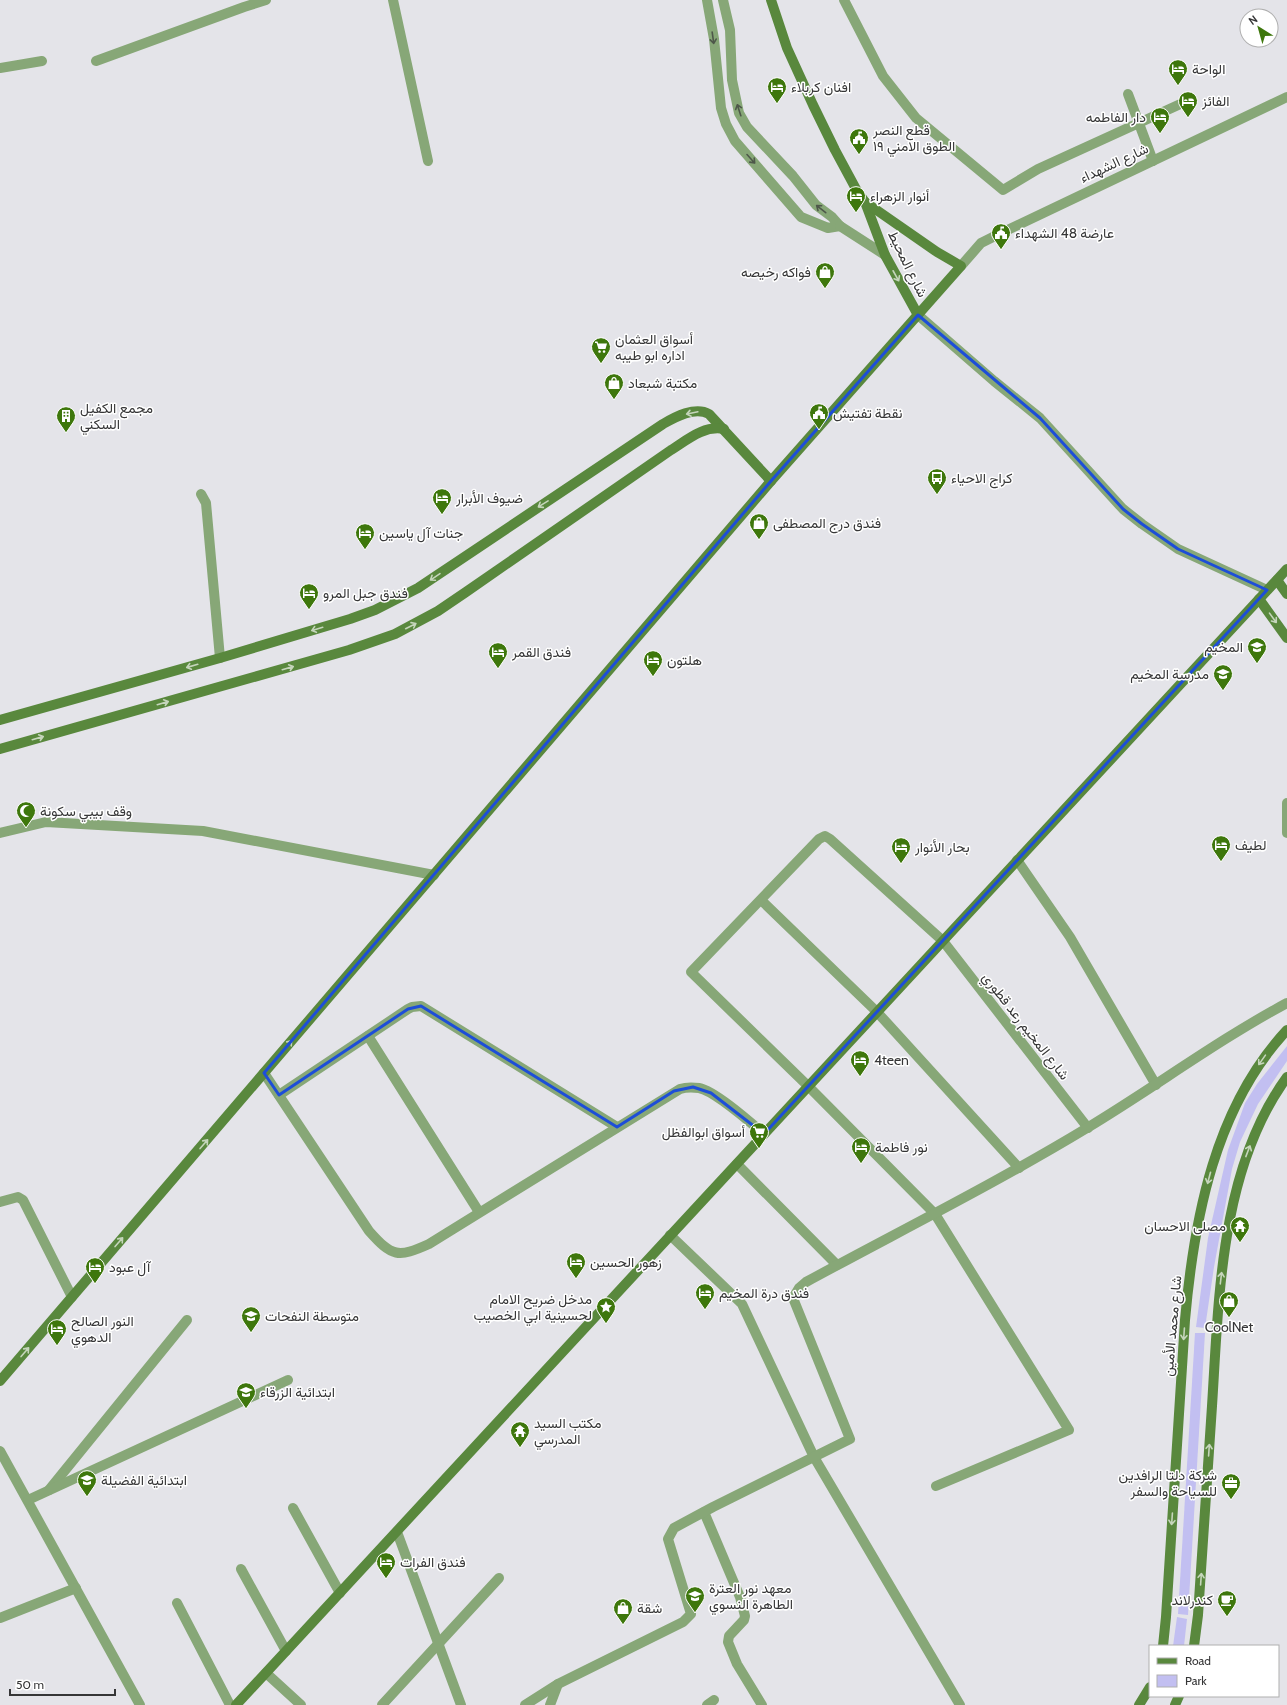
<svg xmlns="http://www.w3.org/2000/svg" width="1287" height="1705" font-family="Cabin,Vazirmatn,sans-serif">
  <rect width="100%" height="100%" fill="#e4e4e9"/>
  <g fill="#c2bff1">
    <path d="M1287 1046V1061L1258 1104 1240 1142 1232 1169 1214 1267 1205 1328 1196 1327 1208 1238 1228 1150 1245 1103 1257 1084Z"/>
    <path d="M1195 1333H1205L1188 1615 1178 1614Z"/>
    <path d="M1177 1617 1187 1619 1184 1646H1173Z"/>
  </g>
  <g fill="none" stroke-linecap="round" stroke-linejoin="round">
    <g stroke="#87a777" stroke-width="10">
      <path d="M393 0 428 161"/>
      <path d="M707 0 714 39 721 108 726 124 735 141 801 217 828 228 840 226 832 217 816 205 793 176 747 127 739 113 732 80 730 30 723 0"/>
      <path d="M844 0 883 76 916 118 1003 190 1038 169 1187 101"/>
      <path d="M96 61 244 7 266 0"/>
      <path d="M0 68 42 61"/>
      <path d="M1128 94 1153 161"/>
      <path d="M840 226 885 255"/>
      <path d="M918 315 994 381 1040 418 1123 509 1142 524 1178 549 1267 590"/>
      <path d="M201 494 206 503 220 658"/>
      <path d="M1287 803V833"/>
      <path d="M0 833 46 822 203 831 434 875"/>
      <path d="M1017 860 1070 937 1156 1085"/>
      <path d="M761 900 877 1012 1019 1168"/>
      <path d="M368 1036 479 1212"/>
      <path d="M264 1073 369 1231C392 1257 398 1258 429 1244L680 1089C686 1087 692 1087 699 1088 715 1091 750 1122 764 1134"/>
      <path d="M279 1095 408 1009 412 1007 421 1006 617 1127"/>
      <path d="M737 1164 837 1265"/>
      <path d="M0 1202 18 1197 23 1200 72 1297"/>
      <path d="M670 1235 742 1304 814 1457 960 1705"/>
      <path d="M0 1451 140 1705"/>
      <path d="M936 1486 1069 1430 935 1214 808 1086 691 972 819 839 825 836 830 839 943 941 1088 1128"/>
      <path d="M49 1490 187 1320"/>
      <path d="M28 1500 288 1380"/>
      <path d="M293 1508 340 1593"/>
      <path d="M704 1512 740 1597 745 1616 744 1620 729 1636 728 1642 737 1664 762 1705"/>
      <path d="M397 1532 461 1705"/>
      <path d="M241 1569 286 1651"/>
      <path d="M177 1603 230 1705"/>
      <path d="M0 1618 76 1588"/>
      <path d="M266 1673 301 1705"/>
      <path d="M382 1705 499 1578"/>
      <path d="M525 1705 558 1684 683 1622 691 1614 668 1539 674 1528 713 1507 850 1439 793 1298 799 1288 806 1282C900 1231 996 1183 1087 1128 1155 1087 1218 1040 1287 1003"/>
      <path d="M550 1705 558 1684"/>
      <path d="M707 1705 714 1700"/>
    </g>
    <path stroke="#87a777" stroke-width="10" d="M961 266 981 243 995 236 1287 97"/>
    <g stroke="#59883d" stroke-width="10">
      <path d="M771 0 787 48 813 105 835 150 856 189 865 202 885 255 918 315"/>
      <path d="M1277 580 1287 594"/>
      <path d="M1259 599 1287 638"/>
      <path d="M0 720 220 658 350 619 375 610 418 588 663 424C675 417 695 406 709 414L771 481"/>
      <path d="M0 749 349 650 395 634 438 611 466 592 671 450C687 440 704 425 724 429"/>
      <path d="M0 1381 771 481 961 266 937 252 865 202"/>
      <path d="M1163 1646 1166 1617 1185 1320C1194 1218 1215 1107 1287 1030"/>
      <path d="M1194 1646 1198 1615C1203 1546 1207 1476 1212 1406 1219 1297 1220 1169 1287 1077"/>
      <path d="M236 1705 1287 569"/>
      <path d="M1139 1705 1150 1687"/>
      <path d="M1175 1705 1179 1696"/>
    </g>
  </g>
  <defs><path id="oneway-shaft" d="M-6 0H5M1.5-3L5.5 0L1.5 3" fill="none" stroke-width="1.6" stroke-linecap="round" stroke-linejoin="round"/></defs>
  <g stroke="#4e584a">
    <use href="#oneway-shaft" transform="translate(713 38) rotate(82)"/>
    <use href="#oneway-shaft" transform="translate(739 110) rotate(-108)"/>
    <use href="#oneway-shaft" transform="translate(751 159) rotate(48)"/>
    <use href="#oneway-shaft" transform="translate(821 209) rotate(-142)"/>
  </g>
  <g stroke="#c5d5bb">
    <use href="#oneway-shaft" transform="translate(896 276) rotate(61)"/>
    <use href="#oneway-shaft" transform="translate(692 413) rotate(168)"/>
    <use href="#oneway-shaft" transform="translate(543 504) rotate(148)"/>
    <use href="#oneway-shaft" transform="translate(435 577) rotate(146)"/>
    <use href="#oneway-shaft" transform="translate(1273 618) rotate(54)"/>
    <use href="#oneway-shaft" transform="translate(411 626) rotate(-27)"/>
    <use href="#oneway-shaft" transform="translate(317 629) rotate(163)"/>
    <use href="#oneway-shaft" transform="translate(192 666) rotate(164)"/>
    <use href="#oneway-shaft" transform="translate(288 668) rotate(-16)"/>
    <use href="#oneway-shaft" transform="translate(163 703) rotate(-16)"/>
    <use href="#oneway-shaft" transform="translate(38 738) rotate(-16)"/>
    <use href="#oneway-shaft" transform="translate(288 1045) rotate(-49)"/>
    <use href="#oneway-shaft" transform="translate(1262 1060) rotate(125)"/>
    <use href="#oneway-shaft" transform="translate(204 1144) rotate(-49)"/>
    <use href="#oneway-shaft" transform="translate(1248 1151) rotate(-69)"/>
    <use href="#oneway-shaft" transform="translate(1209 1178) rotate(105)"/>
    <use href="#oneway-shaft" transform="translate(119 1242) rotate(-49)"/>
    <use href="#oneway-shaft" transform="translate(1221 1278) rotate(-83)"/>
    <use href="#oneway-shaft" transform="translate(1184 1334) rotate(94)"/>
    <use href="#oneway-shaft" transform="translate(25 1352) rotate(-49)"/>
    <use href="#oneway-shaft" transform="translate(1209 1450) rotate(-86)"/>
    <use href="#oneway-shaft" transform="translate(1172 1519) rotate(94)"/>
    <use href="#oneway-shaft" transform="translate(1201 1579) rotate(-86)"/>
  </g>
  <path fill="none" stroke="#1d4ed8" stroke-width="3" stroke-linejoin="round" d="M918 315 1040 418 1123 509 1142 524 1178 549 1267 590 764 1134 711 1093 693 1087 674 1091 617 1127 421 1006 408 1009 279 1095 264 1073 771 481Z"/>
  <defs>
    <g id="hotel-pin" transform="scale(1)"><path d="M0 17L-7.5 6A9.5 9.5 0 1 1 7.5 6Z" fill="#3e770c" stroke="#fff"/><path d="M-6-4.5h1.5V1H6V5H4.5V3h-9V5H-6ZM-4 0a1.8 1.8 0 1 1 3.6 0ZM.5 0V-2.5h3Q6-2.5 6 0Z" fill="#fff"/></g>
    <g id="civic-pin" transform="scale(1)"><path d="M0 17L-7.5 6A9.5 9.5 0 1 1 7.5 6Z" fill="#3e770c" stroke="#fff"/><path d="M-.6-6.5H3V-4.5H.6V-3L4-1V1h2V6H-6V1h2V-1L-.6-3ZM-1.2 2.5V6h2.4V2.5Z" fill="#fff"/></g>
    <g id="shop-pin" transform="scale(1)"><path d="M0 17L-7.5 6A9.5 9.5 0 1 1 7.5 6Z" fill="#3e770c" stroke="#fff"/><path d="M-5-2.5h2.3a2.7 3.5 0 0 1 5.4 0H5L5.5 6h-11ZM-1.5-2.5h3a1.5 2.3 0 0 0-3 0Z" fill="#fff"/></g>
    <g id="supermarket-pin" transform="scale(1)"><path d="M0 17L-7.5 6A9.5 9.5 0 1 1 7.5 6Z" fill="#3e770c" stroke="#fff"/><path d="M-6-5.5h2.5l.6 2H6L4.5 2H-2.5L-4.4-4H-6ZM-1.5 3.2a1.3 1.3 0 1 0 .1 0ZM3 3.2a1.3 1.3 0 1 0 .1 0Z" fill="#fff"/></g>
    <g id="building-pin" transform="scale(1)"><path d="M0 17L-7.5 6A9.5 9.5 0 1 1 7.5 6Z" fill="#3e770c" stroke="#fff"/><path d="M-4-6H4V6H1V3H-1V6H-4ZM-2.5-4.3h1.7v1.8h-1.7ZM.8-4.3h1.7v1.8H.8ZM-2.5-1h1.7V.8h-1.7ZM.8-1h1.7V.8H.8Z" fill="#fff"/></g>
    <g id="bus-pin" transform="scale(1)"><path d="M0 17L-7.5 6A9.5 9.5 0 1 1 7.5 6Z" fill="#3e770c" stroke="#fff"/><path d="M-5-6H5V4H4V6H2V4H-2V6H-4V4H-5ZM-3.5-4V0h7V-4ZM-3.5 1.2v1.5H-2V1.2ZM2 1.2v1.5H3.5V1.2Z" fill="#fff"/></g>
    <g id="school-pin" transform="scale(1)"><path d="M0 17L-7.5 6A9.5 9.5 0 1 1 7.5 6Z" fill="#3e770c" stroke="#fff"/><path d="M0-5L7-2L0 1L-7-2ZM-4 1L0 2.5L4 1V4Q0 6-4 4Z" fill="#fff"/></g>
    <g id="mosque-pin" transform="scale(1)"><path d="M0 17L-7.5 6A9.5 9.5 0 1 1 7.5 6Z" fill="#3e770c" stroke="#fff"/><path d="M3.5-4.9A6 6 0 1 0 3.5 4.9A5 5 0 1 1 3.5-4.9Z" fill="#fff"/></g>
    <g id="temple-pin" transform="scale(1)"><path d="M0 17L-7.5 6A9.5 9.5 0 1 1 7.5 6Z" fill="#3e770c" stroke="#fff"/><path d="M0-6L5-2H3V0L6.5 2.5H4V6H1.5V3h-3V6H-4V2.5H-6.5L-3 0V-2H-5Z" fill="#fff"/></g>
    <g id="sight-pin" transform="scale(1)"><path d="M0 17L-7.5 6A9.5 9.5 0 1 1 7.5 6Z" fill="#3e770c" stroke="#fff"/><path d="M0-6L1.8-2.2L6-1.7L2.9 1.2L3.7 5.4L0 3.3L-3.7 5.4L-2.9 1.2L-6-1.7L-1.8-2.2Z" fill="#fff"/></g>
    <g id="office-pin" transform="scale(1)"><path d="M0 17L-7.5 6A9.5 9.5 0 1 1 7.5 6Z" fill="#3e770c" stroke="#fff"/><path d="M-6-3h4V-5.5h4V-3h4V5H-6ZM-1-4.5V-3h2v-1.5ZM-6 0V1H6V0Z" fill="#fff"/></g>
    <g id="cafe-pin" transform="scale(1)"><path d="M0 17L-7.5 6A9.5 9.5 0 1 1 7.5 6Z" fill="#3e770c" stroke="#fff"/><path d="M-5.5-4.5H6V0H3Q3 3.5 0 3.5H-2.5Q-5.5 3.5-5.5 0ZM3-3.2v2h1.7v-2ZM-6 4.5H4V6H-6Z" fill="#fff"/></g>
  </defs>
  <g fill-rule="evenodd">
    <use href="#hotel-pin" x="1178" y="69"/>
    <use href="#hotel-pin" x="777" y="87"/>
    <use href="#hotel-pin" x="1188" y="101"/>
    <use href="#hotel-pin" x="1160" y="117"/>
    <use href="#civic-pin" x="859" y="138"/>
    <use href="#hotel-pin" x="856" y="196"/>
    <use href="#civic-pin" x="1001" y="233"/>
    <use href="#shop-pin" x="825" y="272"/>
    <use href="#supermarket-pin" x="601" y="347"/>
    <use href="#shop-pin" x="614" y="383"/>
    <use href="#civic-pin" x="819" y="413"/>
    <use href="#building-pin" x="66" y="416"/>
    <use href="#bus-pin" x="937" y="478"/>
    <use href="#hotel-pin" x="442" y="498"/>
    <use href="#shop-pin" x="759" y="523"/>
    <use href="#hotel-pin" x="365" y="533"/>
    <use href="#hotel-pin" x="309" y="593"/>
    <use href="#school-pin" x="1257" y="647"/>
    <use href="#hotel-pin" x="498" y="652"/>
    <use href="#hotel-pin" x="653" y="660"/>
    <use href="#school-pin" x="1223" y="674"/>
    <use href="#mosque-pin" x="26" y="811"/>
    <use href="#hotel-pin" x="1221" y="845"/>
    <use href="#hotel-pin" x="901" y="847"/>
    <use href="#hotel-pin" x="860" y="1060"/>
    <use href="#supermarket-pin" x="759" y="1132"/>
    <use href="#hotel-pin" x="861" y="1147"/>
    <use href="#temple-pin" x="1240" y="1226"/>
    <use href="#hotel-pin" x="576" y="1262"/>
    <use href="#hotel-pin" x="95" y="1267"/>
    <use href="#hotel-pin" x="705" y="1293"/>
    <use href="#shop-pin" x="1229" y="1301"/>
    <use href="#sight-pin" x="606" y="1307"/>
    <use href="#school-pin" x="251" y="1316"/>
    <use href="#hotel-pin" x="57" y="1329"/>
    <use href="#school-pin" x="246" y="1392"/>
    <use href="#temple-pin" x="520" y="1431"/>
    <use href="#school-pin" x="87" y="1480"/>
    <use href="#office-pin" x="1231" y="1483"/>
    <use href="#hotel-pin" x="386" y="1562"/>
    <use href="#school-pin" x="695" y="1596"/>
    <use href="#cafe-pin" x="1227" y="1600"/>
    <use href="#shop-pin" x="623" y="1608"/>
  </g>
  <g text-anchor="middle" stroke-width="3" stroke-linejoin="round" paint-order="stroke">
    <g font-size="14" fill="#363637" stroke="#fff" text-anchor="start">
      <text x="1192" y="74">الواحة</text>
      <text x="791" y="92">افنان كربلاء</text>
      <text x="1202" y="106">الفائز</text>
      <text x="1146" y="122" text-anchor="end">دار الفاطمه</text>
      <text x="873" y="135">قطع النصر<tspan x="873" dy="16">الطوق الامني ۱۹</tspan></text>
      <text x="870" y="201">أنوار الزهراء</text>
      <text x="1015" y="238">عارضة 48 الشهداء</text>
      <text x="811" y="277" text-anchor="end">فواكه رخيصه</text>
      <text x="615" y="344">أسواق العثمان<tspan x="615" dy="16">اداره ابو طيبه</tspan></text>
      <text x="628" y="388">مكتبة شبعاد</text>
      <text x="80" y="413">مجمع الكفيل<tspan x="80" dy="16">السكني</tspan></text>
      <text x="833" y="418">نقطة تفتيش</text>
      <text x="951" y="483">كراج الاحياء</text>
      <text x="456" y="503">ضيوف الأبرار</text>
      <text x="773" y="528">فندق درج المصطفى</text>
      <text x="379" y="538">جنات آل ياسين</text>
      <text x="323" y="598">فندق جبل المرو</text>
      <text x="1243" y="652" text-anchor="end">المخيم</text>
      <text x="512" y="657">فندق القمر</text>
      <text x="667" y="665">هلتون</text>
      <text x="1209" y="679" text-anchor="end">مدرسة المخيم</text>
      <text x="40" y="816">وقف بيبي سكونة</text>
      <text x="1235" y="850">لطيف</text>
      <text x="915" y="852">بحار الأنوار</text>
      <text x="874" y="1065">4teen</text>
      <text x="745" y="1137" text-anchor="end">أسواق ابوالفظل</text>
      <text x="875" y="1152">نور فاطمة</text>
      <text x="1226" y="1231" text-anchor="end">مصلى الاحسان</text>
      <text x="590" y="1267">زهور الحسين</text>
      <text x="109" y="1272">آل عبود</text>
      <text x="719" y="1298">فندق درة المخيم</text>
      <text x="592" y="1304" text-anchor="end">مدخل ضريح الامام<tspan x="592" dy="16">لحسينية ابي الخصيب</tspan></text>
      <text x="265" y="1321">متوسطة النفحات</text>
      <text x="71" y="1326">النور الصالح<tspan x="71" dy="16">الدهوي</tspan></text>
      <text x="1229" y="1332" text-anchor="middle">CoolNet</text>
      <text x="260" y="1397">ابتدائية الزرقاء</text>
      <text x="534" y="1428">مكتب السيد<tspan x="534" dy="16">المدرسي</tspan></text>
      <text x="1217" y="1480" text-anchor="end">شركة دلتا الرافدين<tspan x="1217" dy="16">للسياحة والسفر</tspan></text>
      <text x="101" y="1485">ابتدائية الفضيلة</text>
      <text x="400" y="1567">فندق الفرات</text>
      <text x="709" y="1593">معهد نور العترة<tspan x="709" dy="16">الطاهرة النسوي</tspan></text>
      <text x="1213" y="1605" text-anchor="end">كندرلاند</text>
      <text x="637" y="1613">شقة</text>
    </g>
    <g font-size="14" fill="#363637" stroke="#fff">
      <text transform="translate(1114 163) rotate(-25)" y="5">شارع الشهداء</text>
      <text transform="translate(908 264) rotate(64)" y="5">شارع المحيط</text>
      <text transform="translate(1026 1026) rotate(52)" y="5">شارع المخيم رعد قطوري</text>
      <text transform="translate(1172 1326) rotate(-85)" y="5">شارع محمد الأمين</text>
    </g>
  </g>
  <rect x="1149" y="1645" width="130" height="52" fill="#ffffff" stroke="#afafaf"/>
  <rect x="1157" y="1658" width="20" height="6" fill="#59883d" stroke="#afafaf"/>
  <text x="1185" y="1665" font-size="12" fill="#363637">Road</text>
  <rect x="1157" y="1675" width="20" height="12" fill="#c2bff1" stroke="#afafaf"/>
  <text x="1185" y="1685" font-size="12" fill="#363637">Park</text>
  <g transform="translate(1259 28) rotate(323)"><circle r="19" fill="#ffffff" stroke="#afafaf"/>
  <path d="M0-3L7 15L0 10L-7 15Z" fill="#3e770c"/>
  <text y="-6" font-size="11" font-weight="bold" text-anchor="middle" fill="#363637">N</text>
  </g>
  <path d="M10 1689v6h105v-6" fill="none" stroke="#363637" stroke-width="2"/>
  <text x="16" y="1689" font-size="12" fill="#363637" stroke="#ffffff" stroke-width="3" paint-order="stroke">50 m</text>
</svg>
